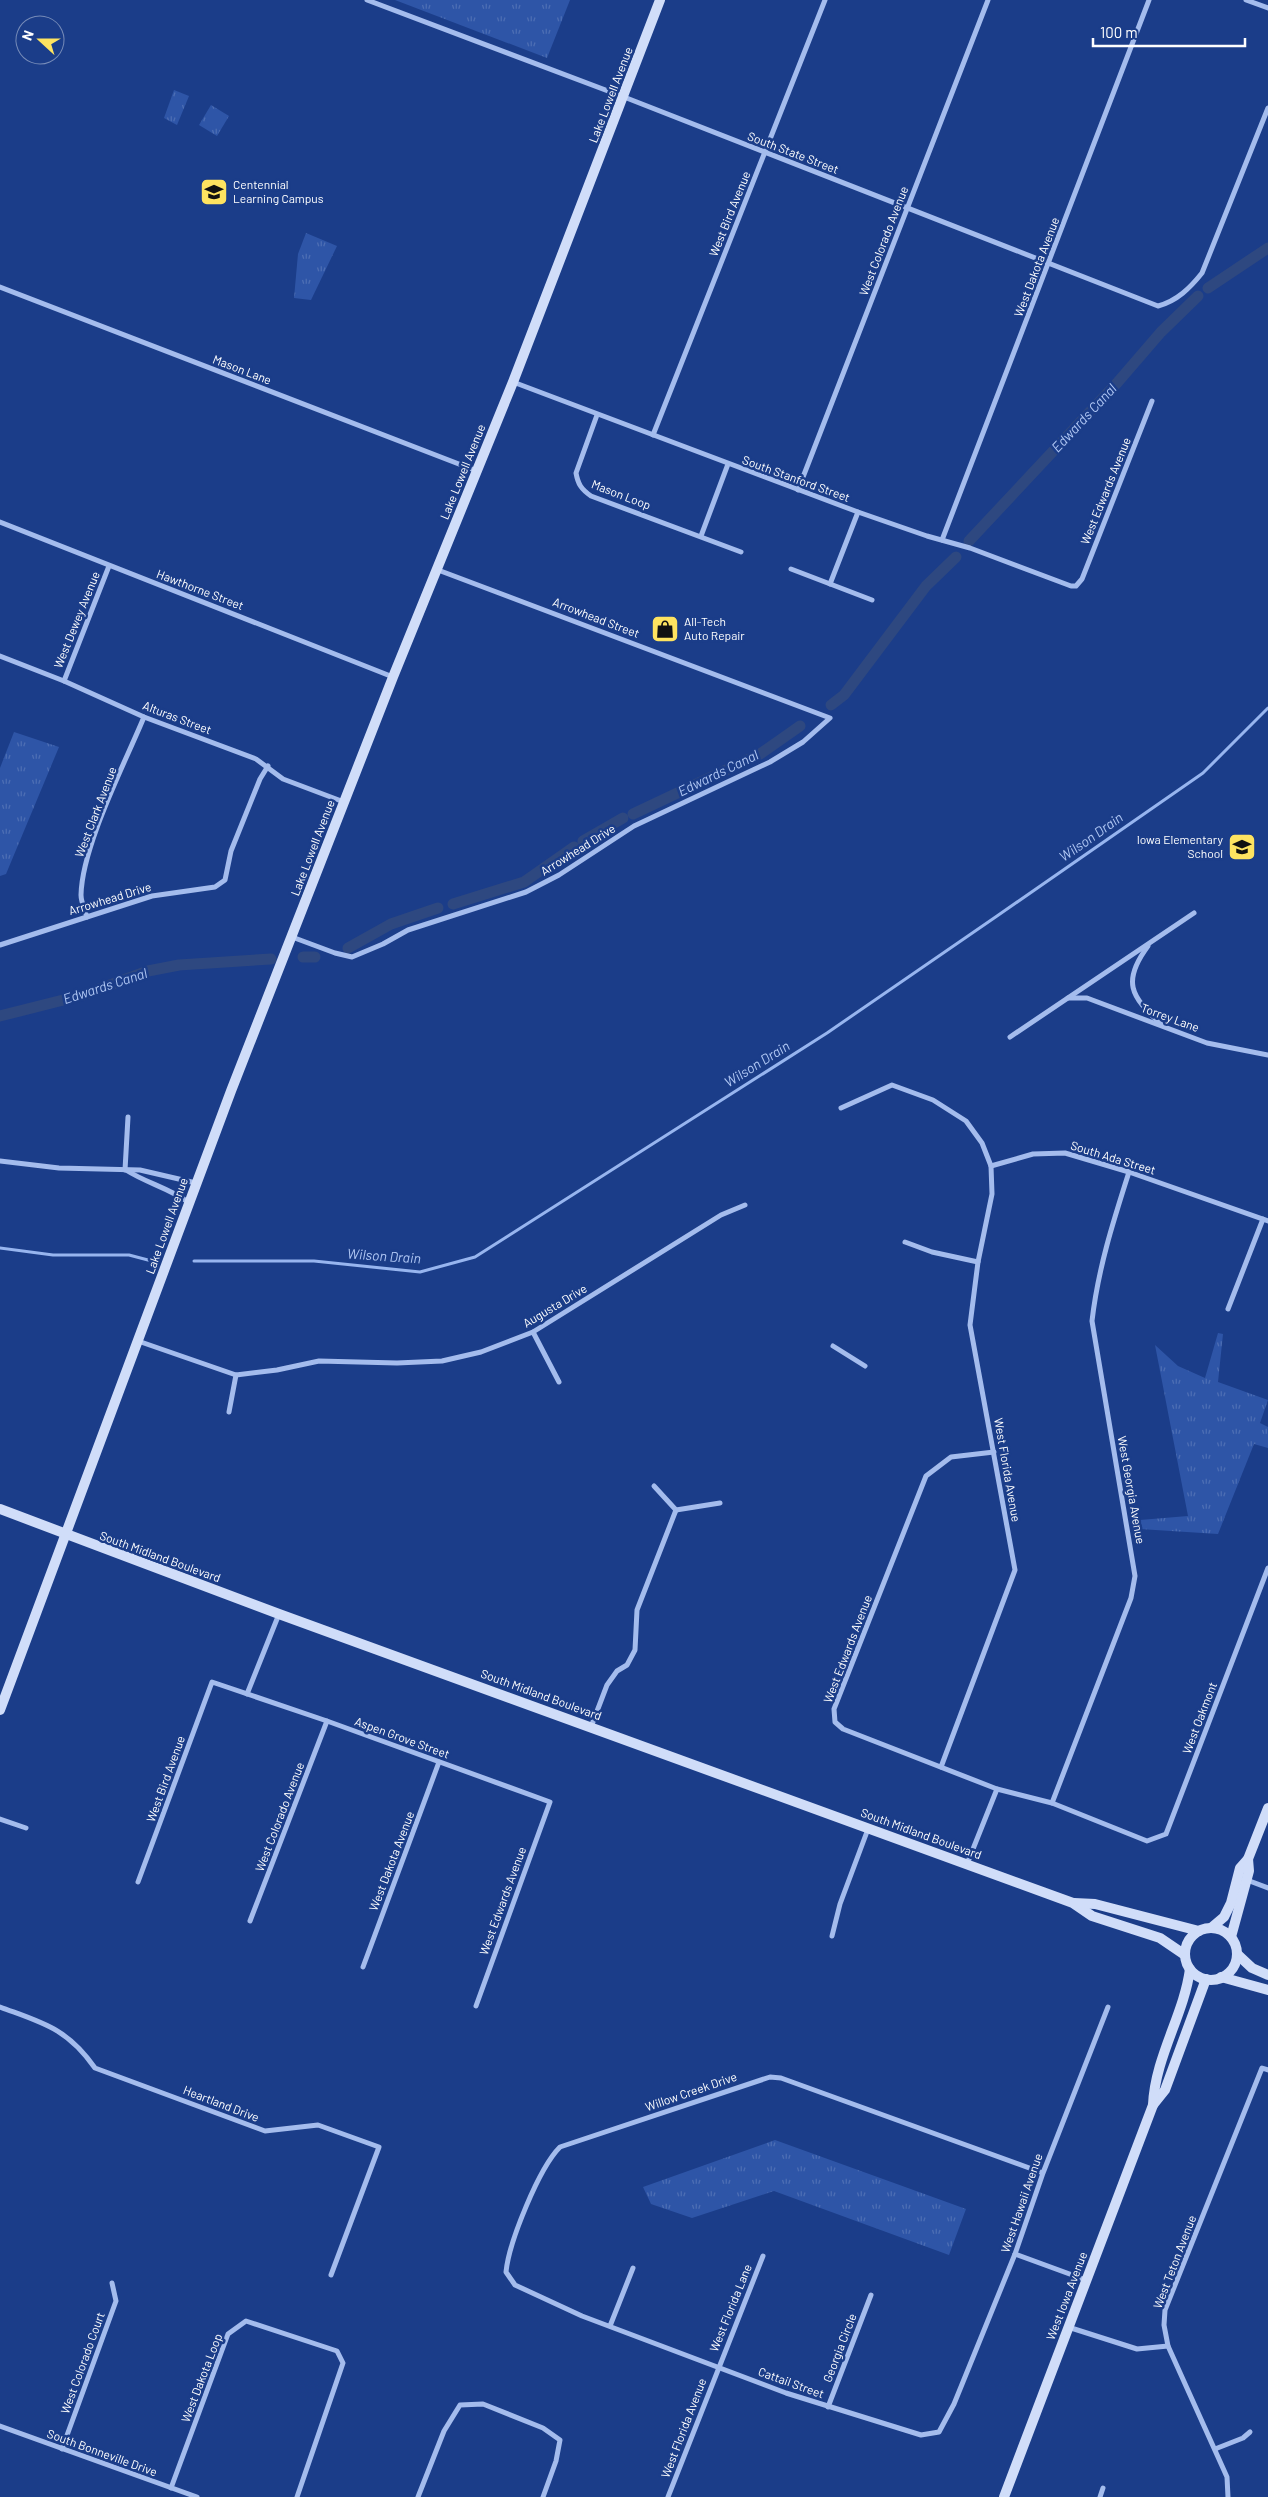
<svg xmlns="http://www.w3.org/2000/svg" width="1268" height="2497" font-family="Barlow,sans-serif">
  <defs>
    <pattern id="park-tufts" width="24" height="20" patternUnits="userSpaceOnUse" patternTransform="scale(1.25)"><rect width="24" height="20" fill="#2e55a7"/><path d="M3 7l-1-3M5 7V3M7 7l1-3M15 17l-1-3M17 17v-4M19 17l1-3" fill="none" stroke="#4d6eb4"/></pattern>
  </defs>
  <rect width="100%" height="100%" fill="#1b3d89"/>
  <g fill="url(#park-tufts)">
    <path d="M395 0H570L547 58Z"/>
    <path d="M174 90 189 96 177 125 164 118Z"/>
    <path d="M211 105 229 116 217 136 199 125Z"/>
    <path d="M306 233 337 246 311 300 294 298 298 254Z"/>
    <path d="M14 732 59 747 6 874 0 876V768Z"/>
    <path d="M1218 1333 1223 1334 1218 1382 1268 1400 1260 1423 1268 1427V1448L1254 1444 1218 1534 1140 1529V1520L1188 1516 1155 1345 1178 1366 1205 1378Z"/>
    <path d="M775 2140 966 2209 949 2255 774 2191 692 2218 651 2204 643 2187Z"/>
  </g>
  <g fill="none" stroke-linecap="round" stroke-linejoin="round">
    <g stroke="#97b5ef" stroke-width="3">
      <path d="M0 1248 53 1255H129L148 1260"/>
      <path d="M194 1261H314L420 1272 475 1257 827 1033 997 916 1203 773 1268 708"/>
    </g>
    <g stroke="#2e4880" stroke-width="11">
      <path d="M1208 288 1268 248"/>
      <path d="M969 541 1117 383 1161 332 1198 296"/>
      <path d="M831 705 844 695 926 586 956 557"/>
      <path d="M633 814 760 754 800 726"/>
      <path d="M583 841 623 818"/>
      <path d="M453 904 524 882 574 847"/>
      <path d="M348 948 391 924 438 908"/>
      <path d="M303 957H315"/>
      <path d="M0 1016 83 995 148 971 179 965 271 959"/>
    </g>
    <g stroke="#a4bced" stroke-width="5">
      <path d="M367 0 624 97 1158 306C1177 301 1190 288 1202 273L1268 108"/>
      <path d="M1246 0 1268 8"/>
      <path d="M0 287 477 471"/>
      <path d="M513 382 858 512 927 536 970 548 1071 586H1076L1082 579 1152 401"/>
      <path d="M597 415 576 473C578 484 581 489 591 496L741 552"/>
      <path d="M653 435 825 0"/>
      <path d="M798 490 988 0"/>
      <path d="M0 522 393 677"/>
      <path d="M701 536 728 464"/>
      <path d="M942 540 1149 0"/>
      <path d="M791 569 872 600"/>
      <path d="M830 584 858 512"/>
      <path d="M0 656 64 681 144 717 256 759 283 779 344 802"/>
      <path d="M64 681 109 566"/>
      <path d="M87 917C85 910 81 902 81 895 82 846 125 763 144 717"/>
      <path d="M292 937 335 953 352 957 383 944 408 930 526 892 559 875 634 826 770 762 803 742 830 718 438 570"/>
      <path d="M0 945 152 896 215 887 225 880 231 851 260 779 268 766"/>
      <path d="M1148 946C1122 981 1130 996 1161 1024"/>
      <path d="M1068 998H1087L1207 1043 1268 1055"/>
      <path d="M1010 1037 1194 913"/>
      <path d="M841 1108 892 1085 933 1100 966 1121 982 1143 991 1166 992 1194 978 1262 970 1325 1015 1570 941 1767"/>
      <path d="M0 1161 59 1168 140 1170 196 1183"/>
      <path d="M991 1166 1033 1154 1065 1153 1129 1172 1268 1221"/>
      <path d="M125 1170 128 1117"/>
      <path d="M126 1170C146 1183 169 1188 188 1202"/>
      <path d="M905 1242 932 1252 978 1262"/>
      <path d="M1228 1309 1263 1219"/>
      <path d="M533 1332 559 1382"/>
      <path d="M138 1341 236 1375 277 1370 319 1361 397 1363 442 1361 481 1352 533 1332 721 1215 745 1205"/>
      <path d="M833 1346 865 1366"/>
      <path d="M229 1412 236 1375"/>
      <path d="M994 1452 951 1457 926 1476 834 1709 835 1722 843 1729 997 1789 1052 1803 1147 1841 1166 1834 1268 1568"/>
      <path d="M654 1486 676 1510"/>
      <path d="M676 1510 720 1503"/>
      <path d="M247 1694 279 1614"/>
      <path d="M591 1727 607 1685 617 1671 627 1665 635 1650 637 1610 676 1510"/>
      <path d="M1052 1803 1131 1598 1135 1576 1092 1321C1098 1269 1113 1222 1129 1172"/>
      <path d="M0 1819 26 1828"/>
      <path d="M967 1864 997 1789"/>
      <path d="M1247 1880 1268 1888"/>
      <path d="M138 1882 212 1682 327 1721 550 1802 476 2006"/>
      <path d="M250 1921 327 1721"/>
      <path d="M832 1936 840 1904 868 1829"/>
      <path d="M363 1967 439 1762"/>
      <path d="M0 2007C43 2023 67 2028 95 2068L265 2131 318 2125 379 2147 331 2275"/>
      <path d="M1043 2173 781 2078 770 2077 560 2147C539 2168 509 2242 506 2272L515 2285 582 2316 786 2393 921 2435 939 2432 954 2404 1015 2254 1043 2173 1108 2007"/>
      <path d="M1015 2254 1086 2280"/>
      <path d="M610 2326 633 2268"/>
      <path d="M1068 2327 1137 2349 1168 2346"/>
      <path d="M828 2407 871 2295"/>
      <path d="M0 2426 197 2497"/>
      <path d="M62 2449 116 2301 112 2283"/>
      <path d="M1215 2449 1243 2438 1250 2432"/>
      <path d="M171 2488 228 2334 246 2321 337 2351 343 2363 297 2497"/>
      <path d="M418 2497 444 2431 460 2405 483 2404 543 2428 560 2440 556 2461 543 2497"/>
      <path d="M668 2497 763 2256"/>
      <path d="M1100 2497 1103 2488"/>
      <path d="M1228 2497 1227 2477 1168 2346 1164 2325 1165 2310 1262 2068 1268 2070"/>
    </g>
    <g stroke="#d0ddf9" stroke-width="10">
      <path d="M0 1509 279 1614 1073 1903 1092 1916 1160 1938 1185 1955"/>
      <path d="M0 1710 231 1091 393 677 513 382 660 0"/>
      <path d="M1074 1903 1095 1904 1199 1931"/>
      <path d="M1211 1928 1224 1917 1231 1903 1240 1868 1248 1859 1268 1808"/>
      <circle cx="1211" cy="1954" r="26"/>
      <path d="M1231 1937 1249 1871 1248 1859"/>
      <path d="M1237 1954 1252 1968 1268 1975"/>
      <path d="M1221 1977 1268 1990"/>
      <path d="M1153 2105 1165 2090 1206 1979"/>
      <path d="M1004 2497 1153 2105C1155 2057 1184 2015 1190 1969"/>
    </g>
  </g>
  <defs>
    <g id="school-square" transform="scale(1.4375)"><rect x="-9" y="-9" width="18" height="18" rx="4" fill="#fee360" stroke="#1b3d89"/><path d="M0-5L7-2L0 1L-7-2ZM-4 1L0 2.5L4 1V4Q0 6-4 4Z" fill="#111"/></g>
    <g id="shop-square" transform="scale(1.4375)"><rect x="-9" y="-9" width="18" height="18" rx="4" fill="#fee360" stroke="#1b3d89"/><path d="M-5-2.5h2.3a2.7 3.5 0 0 1 5.4 0H5L5.5 6h-11ZM-1.5-2.5h3a1.5 2.3 0 0 0-3 0Z" fill="#111"/></g>
  </defs>
  <g fill-rule="evenodd">
    <use href="#school-square" x="214" y="192"/>
    <use href="#shop-square" x="665" y="629"/>
    <use href="#school-square" x="1242" y="847"/>
  </g>
  <g text-anchor="middle" stroke-width="5" stroke-linejoin="round" paint-order="stroke">
    <g font-size="12" fill="#fff" stroke="#1b3d89">
      <text transform="translate(611 95) rotate(-69)" y="4">Lake Lowell Avenue</text>
      <text transform="translate(793 153) rotate(21)" y="4">South State Street</text>
      <text transform="translate(730 214) rotate(-68)" y="4">West Bird Avenue</text>
      <text transform="translate(884 241) rotate(-69)" y="4">West Colorado Avenue</text>
      <text transform="translate(1037 267) rotate(-69)" y="4">West Dakota Avenue</text>
      <text transform="translate(242 370) rotate(21)" y="4">Mason Lane</text>
      <text transform="translate(463 472) rotate(-68)" y="4">Lake Lowell Avenue</text>
      <text transform="translate(796 479) rotate(20)" y="4">South Stanford Street</text>
      <text transform="translate(1106 491) rotate(-68)" y="4">West Edwards Avenue</text>
      <text transform="translate(621 495) rotate(21)" y="4">Mason Loop</text>
      <text transform="translate(200 590) rotate(21)" y="4">Hawthorne Street</text>
      <text transform="translate(596 618) rotate(21)" y="4">Arrowhead Street</text>
      <text transform="translate(77 620) rotate(-68)" y="4">West Dewey Avenue</text>
      <text transform="translate(177 718) rotate(21)" y="4">Alturas Street</text>
      <text transform="translate(96 812) rotate(-69)" y="4">West Clark Avenue</text>
      <text transform="translate(313 848) rotate(-69)" y="4">Lake Lowell Avenue</text>
      <text transform="translate(578 850) rotate(-32)" y="4">Arrowhead Drive</text>
      <text transform="translate(110 899) rotate(-17)" y="4">Arrowhead Drive</text>
      <text transform="translate(1170 1018) rotate(20)" y="4">Torrey Lane</text>
      <text transform="translate(1113 1158) rotate(17)" y="4">South Ada Street</text>
      <text transform="translate(167 1226) rotate(-70)" y="4">Lake Lowell Avenue</text>
      <text transform="translate(555 1306) rotate(-31)" y="4">Augusta Drive</text>
      <text transform="translate(1007 1470) rotate(80)" y="4">West Florida Avenue</text>
      <text transform="translate(1131 1490) rotate(80)" y="4">West Georgia Avenue</text>
      <text transform="translate(160 1557) rotate(20)" y="4">South Midland Boulevard</text>
      <text transform="translate(848 1649) rotate(-69)" y="4">West Edwards Avenue</text>
      <text transform="translate(541 1695) rotate(20)" y="4">South Midland Boulevard</text>
      <text transform="translate(1200 1718) rotate(-69)" y="4">West Oakmont</text>
      <text transform="translate(402 1738) rotate(20)" y="4">Aspen Grove Street</text>
      <text transform="translate(166 1779) rotate(-70)" y="4">West Bird Avenue</text>
      <text transform="translate(280 1817) rotate(-69)" y="4">West Colorado Avenue</text>
      <text transform="translate(921 1834) rotate(20)" y="4">South Midland Boulevard</text>
      <text transform="translate(392 1861) rotate(-69)" y="4">West Dakota Avenue</text>
      <text transform="translate(503 1901) rotate(-70)" y="4">West Edwards Avenue</text>
      <text transform="translate(691 2092) rotate(-19)" y="4">Willow Creek Drive</text>
      <text transform="translate(221 2104) rotate(21)" y="4">Heartland Drive</text>
      <text transform="translate(1022 2203) rotate(-71)" y="4">West Hawaii Avenue</text>
      <text transform="translate(1175 2262) rotate(-69)" y="4">West Teton Avenue</text>
      <text transform="translate(1067 2296) rotate(-69)" y="4">West Iowa Avenue</text>
      <text transform="translate(731 2308) rotate(-68)" y="4">West Florida Lane</text>
      <text transform="translate(840 2348) rotate(-69)" y="4">Georgia Circle</text>
      <text transform="translate(83 2363) rotate(-70)" y="4">West Colorado Court</text>
      <text transform="translate(202 2378) rotate(-69)" y="4">West Dakota Loop</text>
      <text transform="translate(791 2383) rotate(20)" y="4">Cattail Street</text>
      <text transform="translate(684 2428) rotate(-69)" y="4">West Florida Avenue</text>
      <text transform="translate(102 2453) rotate(20)" y="4">South Bonneville Drive</text>
    </g>
    <g font-size="12" fill="#fff" stroke="#1b3d89" text-anchor="start">
      <text x="233" y="189">Centennial<tspan x="233" dy="14">Learning Campus</tspan></text>
      <text x="684" y="626">All-Tech<tspan x="684" dy="14">Auto Repair</tspan></text>
      <text x="1223" y="844" text-anchor="end">Iowa Elementary<tspan x="1223" dy="14">School</tspan></text>
    </g>
    <g font-size="14" font-style="italic" fill="#b0c7f4" stroke="#1b3d89">
      <text transform="translate(1084 418) rotate(-47)" y="5">Edwards Canal</text>
      <text transform="translate(718 773) rotate(-26)" y="5">Edwards Canal</text>
      <text transform="translate(1091 837) rotate(-35)" y="5">Wilson Drain</text>
      <text transform="translate(105 986) rotate(-18)" y="5">Edwards Canal</text>
      <text transform="translate(757 1064) rotate(-32)" y="5">Wilson Drain</text>
      <text transform="translate(384 1256) rotate(4)" y="5">Wilson Drain</text>
    </g>
  </g>
  <g transform="translate(40 40) rotate(291)"><circle r="24" fill="#1b3d89" stroke="#768bb8"/>
  <path d="M0-4L9 19L0 12L-9 19Z" fill="#fee360"/>
  <text y="-8" font-size="14" font-weight="bold" text-anchor="middle" fill="#ffffff">N</text>
  </g>
  <path d="M1093 38v8h152v-8" fill="none" stroke="#ffffff" stroke-width="2.5"/>
  <text x="1100" y="38" font-size="15" fill="#ffffff" stroke="#1b3d89" stroke-width="4" paint-order="stroke">100 m</text>
</svg>
